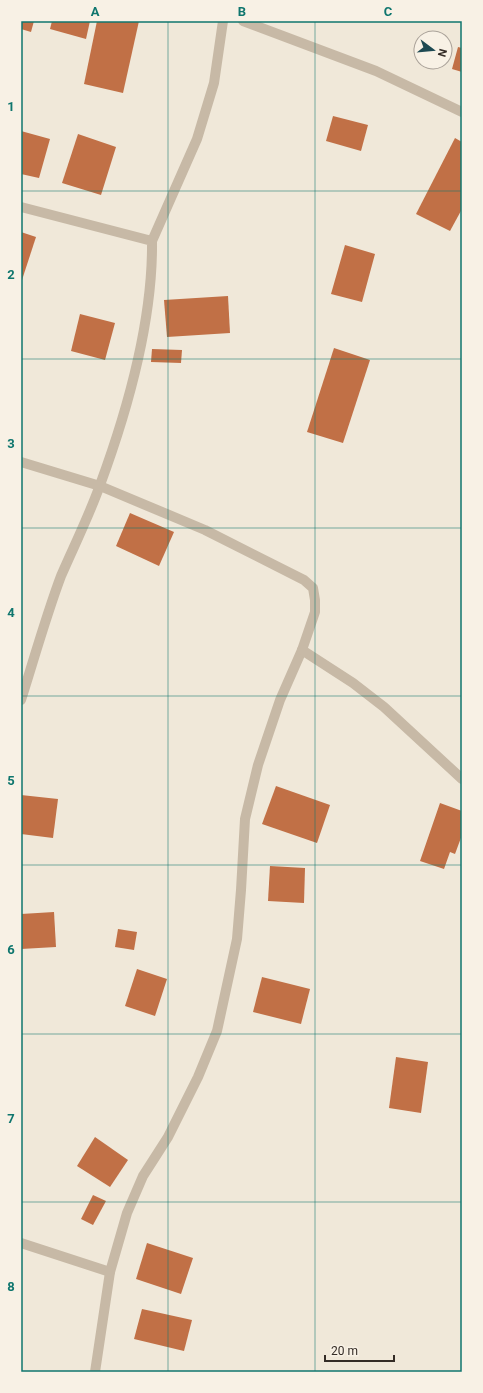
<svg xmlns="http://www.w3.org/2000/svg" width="483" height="1393" font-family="Roboto,sans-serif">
  <rect width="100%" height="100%" fill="#f0e8d9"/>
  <g fill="#c17046">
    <path d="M21 21H34L31 32 21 29Z"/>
    <path d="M52 21H90L86 39 50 29Z"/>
    <path d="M97 21H139L123 93 84 84Z"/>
    <path d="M458 47 462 48V72L452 69Z"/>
    <path d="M333 116 368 125 361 151 326 141Z"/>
    <path d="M21 131 50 139 39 178 21 174Z"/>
    <path d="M78 134 116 147 101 195 62 183Z"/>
    <path d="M455 138 462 142V209L450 231 416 214Z"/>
    <path d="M21 232 36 237 21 283Z"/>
    <path d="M345 245 375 254 362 302 331 294Z"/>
    <path d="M228 296 230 333 167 337 164 300Z"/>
    <path d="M80 314 115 323 105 360 71 351Z"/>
    <path d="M334 348 370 360 343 443 307 432Z"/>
    <path d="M152 349 182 350 181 363 151 362Z"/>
    <path d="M130 513 174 532 159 566 116 546Z"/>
    <path d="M276 786 330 805 317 843 262 824Z"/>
    <path d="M21 795 58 799 53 838 21 834Z"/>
    <path d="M440 803 462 811V835L455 854 450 852 444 869 420 861Z"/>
    <path d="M270 866 305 868 304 903 268 901Z"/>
    <path d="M54 912 56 947 21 949V914Z"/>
    <path d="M118 929 137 932 134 950 115 947Z"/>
    <path d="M137 969 167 979 155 1016 125 1006Z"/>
    <path d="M262 977 310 989 301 1024 253 1012Z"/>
    <path d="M396 1057 428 1062 421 1113 389 1108Z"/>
    <path d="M95 1137 128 1160 110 1187 77 1166Z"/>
    <path d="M93 1195 106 1201 93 1225 81 1219Z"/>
    <path d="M147 1243 193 1258 181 1294 136 1279Z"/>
    <path d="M142 1309 192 1320 184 1351 134 1339Z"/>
  </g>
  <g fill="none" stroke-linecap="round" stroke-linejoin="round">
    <g stroke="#c7b9a6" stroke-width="10">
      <path d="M243 21 376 71 462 112"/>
      <path d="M21 207 152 241C153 322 128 409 100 485 89 516 74 546 61 576 46 616 34 659 21 700"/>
      <path d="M152 241 197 139 214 83 223 21"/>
      <path d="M21 462 100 486 205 530 304 580 313 588 315 600V612L302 650 280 700 258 765 245 819 241 890 237 939 217 1031 198 1077 168 1137 143 1176 127 1213 110 1272 95 1372"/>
      <path d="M302 650 353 683 384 707 462 779"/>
      <path d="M21 1243 110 1272"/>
    </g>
  </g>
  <path fill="none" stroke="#0f766e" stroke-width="1" stroke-opacity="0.55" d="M168 21V1372M315 21V1372M21 191H462M21 359H462M21 528H462M21 696H462M21 865H462M21 1034H462M21 1202H462"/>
  <rect width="483" height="1393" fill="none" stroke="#f8f1e5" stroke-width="44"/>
  <g transform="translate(433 50) rotate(106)"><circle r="19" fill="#f8f1e5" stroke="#aaa299"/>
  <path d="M0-3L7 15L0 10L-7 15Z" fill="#1e4a53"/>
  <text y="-6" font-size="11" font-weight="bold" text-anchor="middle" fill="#342c26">N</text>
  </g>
  <path d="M325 1355v6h69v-6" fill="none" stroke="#342c26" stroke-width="2"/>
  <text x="331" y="1355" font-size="12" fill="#342c26" stroke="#f8f1e5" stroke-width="3" paint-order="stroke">20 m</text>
  <rect x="22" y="22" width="439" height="1349" fill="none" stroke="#0f766e" stroke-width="1.5"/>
  <g font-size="13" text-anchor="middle" font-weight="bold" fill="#0f766e">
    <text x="95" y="16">A</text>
    <text x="242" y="16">B</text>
    <text x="388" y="16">C</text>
    <text x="11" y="111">1</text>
    <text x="11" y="279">2</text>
    <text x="11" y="448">3</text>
    <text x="11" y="617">4</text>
    <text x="11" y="785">5</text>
    <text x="11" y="954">6</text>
    <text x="11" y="1123">7</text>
    <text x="11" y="1291">8</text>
  </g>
</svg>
